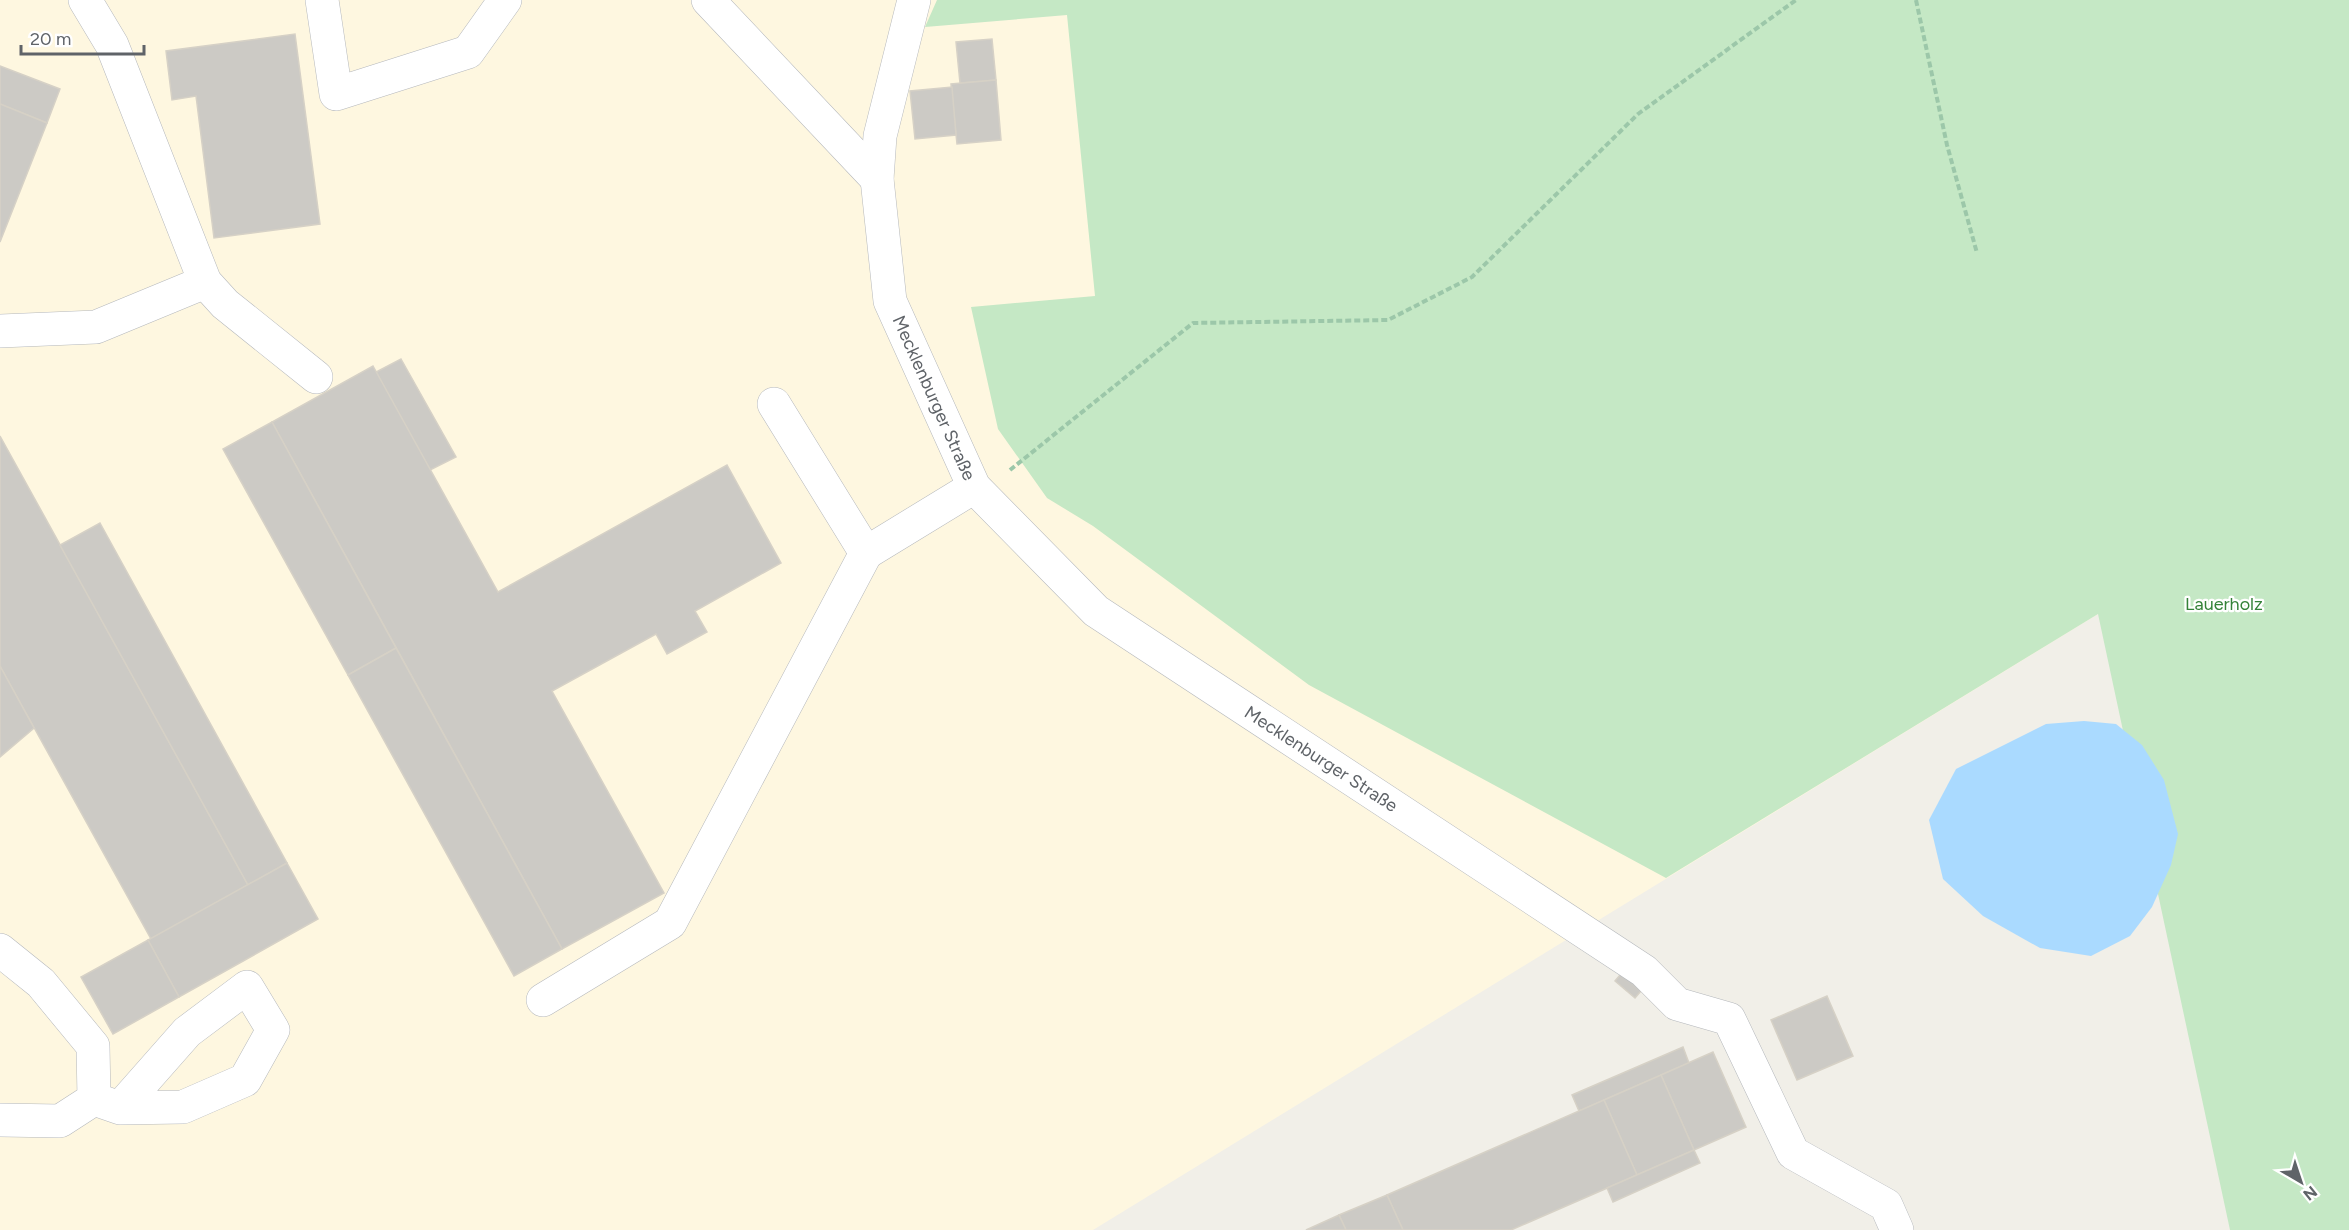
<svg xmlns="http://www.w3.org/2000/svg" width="2349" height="1230" font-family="Figtree,sans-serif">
  <rect width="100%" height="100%" fill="#f1efe8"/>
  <path fill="#fef7e0" d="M0 0H2132L2098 614 1093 1230H0Z"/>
  <path fill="#c5e8c5" d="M937 0H2349V1230H2230L2098 614 1666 878 1309 685 1093 526 1047 498 998 429 971 307 1095 296 1067 15 925 27Z"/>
  <path fill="#aadaff" d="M2084 721 2116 724 2142 745 2164 780 2178 834 2171 865 2152 907 2130 936 2091 956 2040 948 1983 916 1943 879 1929 820 1956 769 2046 724Z"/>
  <g fill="#cccac5" stroke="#d6d1c6" stroke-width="1.5">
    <path d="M295 34 320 224 214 238 196 96 172 100 166 51Z"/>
    <path d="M992 39 996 80 960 83 956 42Z"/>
    <path d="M0 66 60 89 47 123 0 104Z"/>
    <path d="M996 80 1001 140 957 144 951 84Z"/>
    <path d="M952 87 956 135 915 139 910 91Z"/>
    <path d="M0 104 47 123 0 242Z"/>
    <path d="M401 359 456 457 430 470 376 372Z"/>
    <path d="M373 366 498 592 727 465 781 563 695 611 707 632 667 654 656 634 552 691 664 893 562 949 272 422Z"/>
    <path d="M272 422 396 648 348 675 223 449Z"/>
    <path d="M0 436 248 885 151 939 0 666Z"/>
    <path d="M100 523 287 863 248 885 60 545Z"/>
    <path d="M396 648 562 949 514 976 348 675Z"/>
    <path d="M0 666 34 728 0 757Z"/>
    <path d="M287 863 318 919 179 997 148 940Z"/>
    <path d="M148 940 179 997 113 1034 81 977Z"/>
    <path d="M1626 968 1646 985 1635 998 1615 981Z"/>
    <path d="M1827 996 1853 1056 1797 1080 1771 1020Z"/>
    <path d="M1683 1047 1689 1063 1579 1111 1572 1095Z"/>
    <path d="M1713 1052 1746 1127 1694 1150 1661 1075Z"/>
    <path d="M1661 1075 1694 1150 1637 1175 1604 1100Z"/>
    <path d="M1604 1100 1637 1175 1511 1230H1403L1387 1195Z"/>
    <path d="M1694 1150 1700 1163 1613 1202 1607 1188Z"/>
    <path d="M1387 1195 1403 1230H1346L1339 1215Z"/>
    <path d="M1339 1215 1346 1230H1306Z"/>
  </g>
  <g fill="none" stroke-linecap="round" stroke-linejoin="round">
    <g stroke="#b5b8bc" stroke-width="34">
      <g id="minor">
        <path d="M85 0 112 45 205 282 225 304 316 377"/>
        <path d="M322 0 336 94 468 52 505 0"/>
        <path d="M708 0 877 179"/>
        <path d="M914 0 880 136 877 179 890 301 974 487 1096 611 1644 971 1677 1004 1729 1019 1793 1153 1886 1205 1897 1230"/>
        <path d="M0 331 96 327 205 282"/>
        <path d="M774 404 866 553 974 487"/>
        <path d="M0 950 41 983 93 1046 94 1099 60 1121 0 1120"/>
        <path d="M543 1000 670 923 866 553"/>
        <path d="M94 1099 120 1108 183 1107 245 1080 273 1030 247 987 187 1032 120 1108"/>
      </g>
    </g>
    <g stroke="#9cc7a9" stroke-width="4" stroke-dasharray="6 3" stroke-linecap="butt">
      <path d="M1916 0 1947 145 1977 253"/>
      <path d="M1010 470 1193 323 1388 320 1472 277 1638 114 1796 0"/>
    </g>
    <use href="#minor" stroke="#fff" stroke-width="33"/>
  </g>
  <g text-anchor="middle" stroke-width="4.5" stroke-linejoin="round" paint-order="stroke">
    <g font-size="18" fill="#5f6368" stroke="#fff">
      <text transform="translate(934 398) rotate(66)" y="6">Mecklenburger Straße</text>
      <text transform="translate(1321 759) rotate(33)" y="6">Mecklenburger Straße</text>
    </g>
    <g font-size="18" fill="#348238" stroke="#fff">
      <text x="2224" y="610">Lauerholz</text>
    </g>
  </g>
  <g transform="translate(2301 1182) rotate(141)" stroke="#ffffff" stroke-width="4.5" paint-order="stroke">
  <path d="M0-4.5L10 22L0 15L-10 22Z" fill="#5f6368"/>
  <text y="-9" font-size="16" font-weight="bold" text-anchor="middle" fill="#5f6368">N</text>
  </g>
  <path d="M21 45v9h123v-9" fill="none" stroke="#5f6368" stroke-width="3"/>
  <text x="30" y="45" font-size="18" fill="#5f6368" stroke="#ffffff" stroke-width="4.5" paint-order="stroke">20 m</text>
</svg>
